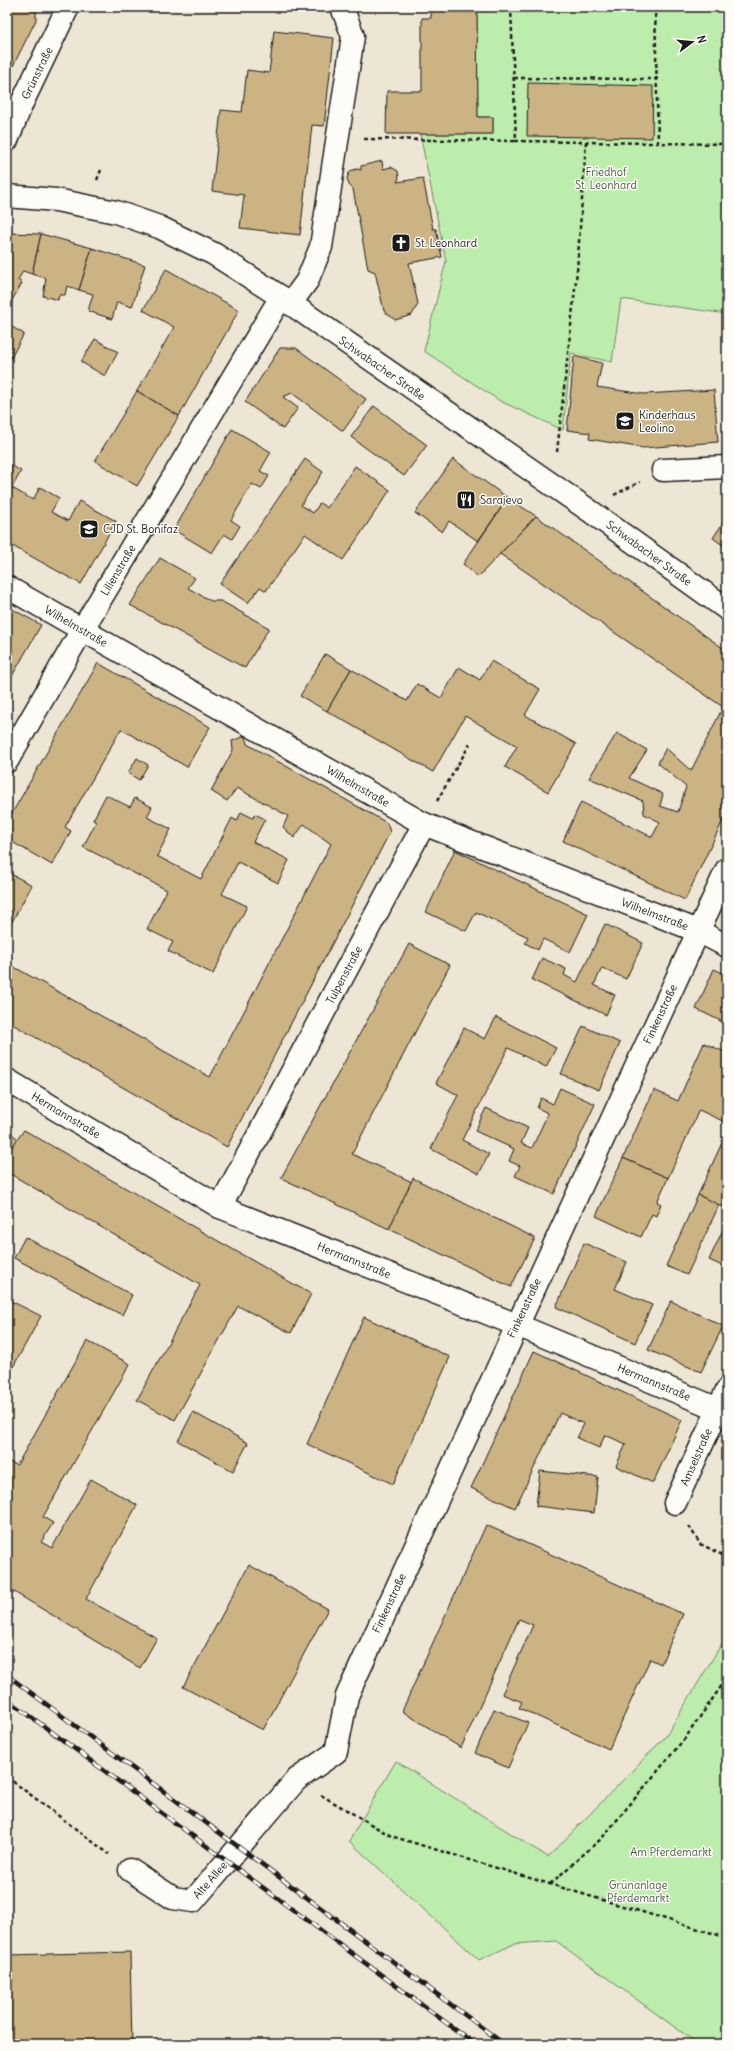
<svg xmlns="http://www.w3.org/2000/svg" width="734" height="2051" font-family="Delius,sans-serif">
  <rect width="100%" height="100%" fill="#eee6d4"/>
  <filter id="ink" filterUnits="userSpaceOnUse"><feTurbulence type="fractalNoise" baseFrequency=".025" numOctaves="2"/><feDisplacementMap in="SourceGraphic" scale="8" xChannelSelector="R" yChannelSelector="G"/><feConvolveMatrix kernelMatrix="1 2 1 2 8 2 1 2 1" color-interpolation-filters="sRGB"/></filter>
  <g filter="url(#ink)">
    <g fill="#bdedac" stroke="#6c8464">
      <path d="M477 7H727V314L621 299 612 362 571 353 563 430 500 401 424 351 446 261 420 134H493V117H478Z"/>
      <path d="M727 1635V2031L718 2044H698L556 1941 514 1944 479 1960 349 1841 396 1761 548 1857 666 1736Z"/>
    </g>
    <g fill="#ccb383" stroke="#1c1c1c">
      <path d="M7 7H36V20L7 78Z"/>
      <path d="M431 7H477L478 117H493V134H386L387 91H422V18H431Z"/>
      <path d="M274 31 334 38 324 126 312 125 300 235 240 228 244 195 212 191 221 110 242 112 247 70 269 73Z"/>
      <path d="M528 83 653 86 652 138 527 136Z"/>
      <path d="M382 161 383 169 391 167 398 171 399 178 397 182 423 178 433 229H436L442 257 409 263 418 304 412 315 395 320 384 311 375 272 368 269 353 189 349 185 347 178 350 171 357 169 361 170V166Z"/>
      <path d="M7 233 41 234 32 274 23 271 18 280 22 283 8 307Z"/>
      <path d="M41 234 92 248 79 290 67 286 65 295H59L58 300 43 296 46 278 32 274Z"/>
      <path d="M92 248 145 265 132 307 117 302 112 319 88 311 93 294 79 290Z"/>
      <path d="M166 269 239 310 179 416 137 391 174 327 143 310Z"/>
      <path d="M7 324 24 334 7 365Z"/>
      <path d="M95 339 118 352 105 376 81 362Z"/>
      <path d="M280 348H296L366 399 343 431 292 393 283 397 298 408 283 429 245 402Z"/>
      <path d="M574 356 602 363 597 387 644 394 714 390 718 442 643 448 589 439 590 433 567 430Z"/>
      <path d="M137 391 179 416 137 486 95 461Z"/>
      <path d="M374 406 427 445 404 476 351 437Z"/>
      <path d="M232 429 271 452 260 471 269 476 261 489 252 484 231 520 240 526 232 539 224 534 212 553 174 530Z"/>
      <path d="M305 459 323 472 301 505 313 513 320 503 327 508 355 466 390 490 343 560 305 534 266 591 260 587 248 603 220 584Z"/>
      <path d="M453 459 508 498 478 541 449 521 442 532 415 513Z"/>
      <path d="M7 463 21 471 12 488 33 500 40 487 59 498 51 512 68 521 79 501 116 521 81 584 7 543Z"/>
      <path d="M508 498 536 516 478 577 463 564Z"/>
      <path d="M536 516 727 651V812L685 900 563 841 581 802 652 837 660 822 644 814 643 801 589 778 617 733 647 750 629 778 663 794 660 806 678 812 686 787 658 763 666 748 691 771 723 707 500 554Z"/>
      <path d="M727 517V548L713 538Z"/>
      <path d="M160 558 195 578 188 588 211 601H221L269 628 245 668 130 605Z"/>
      <path d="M7 606 41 625 7 685Z"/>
      <path d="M325 654 351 669 327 711 300 696Z"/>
      <path d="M491 661 540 689 525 715 576 744 548 792 505 767 517 746 465 716 433 772 327 711 351 669 407 701 417 684 441 698 459 667 480 680Z"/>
      <path d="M98 663 210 727 187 767 121 729 65 827 71 831 52 865 7 839V822Z"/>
      <path d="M245 736 247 744 387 823 390 832 227 1147 7 1021V963L210 1077 331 844 304 824 294 838 283 827 288 816 237 788 227 801 211 791 233 750 232 741Z"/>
      <path d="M137 758 148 765 139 780 128 773Z"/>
      <path d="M106 795 130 807 135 798 152 807 147 817 171 829 157 856 201 879 232 818 237 821 241 812 253 818 255 814 265 819 253 842 289 860 278 883 238 862 222 894 247 906 213 974 168 951 173 942 147 929 167 890 83 847 96 822 93 820Z"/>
      <path d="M455 850 588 914 570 952 543 939 538 950 525 943 528 937 476 912 466 931 426 912Z"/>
      <path d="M7 872 32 885 8 929 7 928Z"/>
      <path d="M605 924 643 943 626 979 602 968 594 985 615 995 606 1015 532 980 542 958 566 969 564 975 577 982Z"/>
      <path d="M409 944 450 965 352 1154 412 1182 389 1229 281 1178Z"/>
      <path d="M714 969 727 975V1024L696 1009Z"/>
      <path d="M496 1017 556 1048 546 1067 508 1048 462 1140 489 1154 479 1174 431 1149 458 1095 436 1083 464 1028 485 1039Z"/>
      <path d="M583 1026 620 1043 599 1090 561 1074Z"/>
      <path d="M704 1043 727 1053V1123L699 1110 668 1178 623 1158 654 1090 678 1101Z"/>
      <path d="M560 1088 595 1104 554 1194 515 1176 520 1166 509 1161 514 1149 475 1131 486 1108 528 1128 521 1143 532 1148 548 1113 537 1108 541 1098 553 1104Z"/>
      <path d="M7 1130 18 1139 7 1154Z"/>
      <path d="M24 1130 311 1294 291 1333 238 1306 175 1420 137 1400 200 1285 7 1172V1154Z"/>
      <path d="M727 1132V1196L722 1207 698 1195Z"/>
      <path d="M623 1158 668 1178 657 1202 661 1204 656 1216 652 1214 641 1237 596 1216Z"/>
      <path d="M413 1178 535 1238 511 1287 389 1229Z"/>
      <path d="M698 1195 719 1205 687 1275 666 1266Z"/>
      <path d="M727 1221V1268L709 1260Z"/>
      <path d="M25 1237 132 1295 122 1315 14 1258Z"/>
      <path d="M584 1243 627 1262 615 1289 652 1305 635 1343 556 1307Z"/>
      <path d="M7 1299 41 1316 7 1378Z"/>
      <path d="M671 1301 723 1326 701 1372 648 1350Z"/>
      <path d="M364 1317 450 1357 393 1484 307 1444Z"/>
      <path d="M87 1341 130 1364 43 1517 53 1523 41 1542 52 1548 91 1479 137 1505 86 1599 157 1638 140 1668 14 1592 10 1597 7 1594V1461L17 1465Z"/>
      <path d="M534 1351 682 1420 653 1483 616 1466 626 1444 605 1435 599 1448 577 1438 584 1424 560 1413 515 1508 471 1488Z"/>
      <path d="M193 1412 248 1443 233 1471 178 1441Z"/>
      <path d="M540 1471 598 1477 594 1513 536 1506Z"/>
      <path d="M486 1525 683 1614 661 1664 650 1659 609 1749 519 1708 522 1702 502 1694 533 1625 519 1619 461 1748 402 1711Z"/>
      <path d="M249 1565 328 1609 263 1730 183 1687Z"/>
      <path d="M494 1709 528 1723 508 1768 475 1753Z"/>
      <path d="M130 1952 132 2044H7V1955Z"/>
    </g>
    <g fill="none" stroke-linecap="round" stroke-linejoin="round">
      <g stroke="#1c1c1c" stroke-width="25">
        <g id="minor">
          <path d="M7 140 22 103 68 7"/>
          <path d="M290 304 307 281 321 247 353 36 342 7"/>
          <path d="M663 470 727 467"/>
          <path d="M7 587 424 824 698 931 727 946"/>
          <path d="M7 761 82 630 281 297"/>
          <path d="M7 1080 220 1207 517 1325 718 1409"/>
          <path d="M220 1207 424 824"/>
          <path d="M675 1503 727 1390"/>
          <path d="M130 1870 173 1898 193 1901 296 1780 336 1752 347 1696 727 869"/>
        </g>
      </g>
      <g stroke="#1c1c1c" stroke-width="25">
        <path id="major" d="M7 196 56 200 116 212 159 227 214 254 281 297 590 511 727 609"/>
      </g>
      <g stroke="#1c1c1c" stroke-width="2.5" stroke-dasharray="4 3" stroke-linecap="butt">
        <path d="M511 7 516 141 727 144"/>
        <path d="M655 7 658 142"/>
        <path d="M514 78 656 79"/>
        <path d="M364 139 516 141"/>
        <path d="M97 180 101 170"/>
        <path d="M557 452 577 271 586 142"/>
        <path d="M614 495 640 482"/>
        <path d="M437 801 470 744"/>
        <path d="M689 1526 700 1544 727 1557"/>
        <path d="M7 1777 109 1854"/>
        <path d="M321 1795 391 1836 725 1937 727 1935"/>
        <path d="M550 1884 602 1838 686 1737 727 1678"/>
      </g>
      <use href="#minor" stroke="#fdfcf7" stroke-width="22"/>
      <use href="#major" stroke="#fdfcf7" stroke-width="22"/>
      <g stroke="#1c1c1c" stroke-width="4.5">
        <g id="rail">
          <path d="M7 1675 504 2044"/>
          <path d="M7 1699 475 2044"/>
        </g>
      </g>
      <use href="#rail" stroke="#fdfcf7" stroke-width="3" stroke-dasharray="9" stroke-linecap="butt"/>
    </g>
  </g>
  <defs>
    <g id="church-square" transform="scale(1)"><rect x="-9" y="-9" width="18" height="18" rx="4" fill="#1c1c1c" stroke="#fdfcf7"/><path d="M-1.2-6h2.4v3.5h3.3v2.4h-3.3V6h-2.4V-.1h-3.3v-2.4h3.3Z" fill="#fff"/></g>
    <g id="school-square" transform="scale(1)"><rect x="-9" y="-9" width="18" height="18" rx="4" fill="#1c1c1c" stroke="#fdfcf7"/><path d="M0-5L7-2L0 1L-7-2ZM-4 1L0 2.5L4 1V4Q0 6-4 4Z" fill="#fff"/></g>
    <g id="restaurant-square" transform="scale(1)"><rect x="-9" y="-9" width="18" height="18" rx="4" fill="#1c1c1c" stroke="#fdfcf7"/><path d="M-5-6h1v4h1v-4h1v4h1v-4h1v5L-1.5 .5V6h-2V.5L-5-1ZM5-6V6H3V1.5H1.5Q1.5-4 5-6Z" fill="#fff"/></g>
  </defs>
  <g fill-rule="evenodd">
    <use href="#church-square" x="401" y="243"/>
    <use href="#school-square" x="625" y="421"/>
    <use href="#restaurant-square" x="466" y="500"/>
    <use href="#school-square" x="89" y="529"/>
  </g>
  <g text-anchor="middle" stroke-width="3" stroke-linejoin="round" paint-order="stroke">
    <g font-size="11" fill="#1c1c1c" stroke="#fdfcf7">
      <text transform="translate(37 73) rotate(-64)" y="4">Grünstraße</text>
      <text transform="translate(382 368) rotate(35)" y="4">Schwabacher Straße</text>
      <text transform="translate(649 553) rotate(36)" y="4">Schwabacher Straße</text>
      <text transform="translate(118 570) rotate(-59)" y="4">Lilienstraße</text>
      <text transform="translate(76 626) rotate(30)" y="4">Wilhelmstraße</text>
      <text transform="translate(358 786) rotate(30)" y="4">Wilhelmstraße</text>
      <text transform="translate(655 914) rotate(21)" y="4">Wilhelmstraße</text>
      <text transform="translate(344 975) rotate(-62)" y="4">Tulpenstraße</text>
      <text transform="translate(660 1014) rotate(-65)" y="4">Finkenstraße</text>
      <text transform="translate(66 1115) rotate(31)" y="4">Hermannstraße</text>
      <text transform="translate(354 1260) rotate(22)" y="4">Hermannstraße</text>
      <text transform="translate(524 1308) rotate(-65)" y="4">Finkenstraße</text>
      <text transform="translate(654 1382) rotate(23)" y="4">Hermannstraße</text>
      <text transform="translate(696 1457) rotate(-66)" y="4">Amselstraße</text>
      <text transform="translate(389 1603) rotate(-65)" y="4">Finkenstraße</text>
      <text transform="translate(210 1880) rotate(-49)" y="4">Alte Allee</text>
    </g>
    <g font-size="11" fill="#4c5b47" stroke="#fdfcf7">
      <text x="606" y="176">Friedhof<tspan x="606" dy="13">St. Leonhard</tspan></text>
      <text x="671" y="1856">Am Pferdemarkt</text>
      <text x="638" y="1889">Grünanlage<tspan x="638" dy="13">Pferdemarkt</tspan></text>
    </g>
    <g font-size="11" fill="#1c1c1c" stroke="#fdfcf7" text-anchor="start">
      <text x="415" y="247">St. Leonhard</text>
      <text x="639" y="419">Kinderhaus<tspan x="639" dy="13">Leolino</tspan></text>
      <text x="480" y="504">Sarajevo</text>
      <text x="103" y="533">CJD St. Bonifaz</text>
    </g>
  </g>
  <rect width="734" height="2051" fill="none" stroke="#fdfcf7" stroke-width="24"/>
  <rect x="12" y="12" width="710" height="2027" fill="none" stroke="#1c1c1c" stroke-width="1.5" filter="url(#ink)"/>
  <g transform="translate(692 42) rotate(74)" stroke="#fdfcf7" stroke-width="3" paint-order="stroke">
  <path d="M0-3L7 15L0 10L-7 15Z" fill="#1c1c1c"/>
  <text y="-6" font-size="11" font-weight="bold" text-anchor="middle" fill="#1c1c1c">N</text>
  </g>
</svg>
